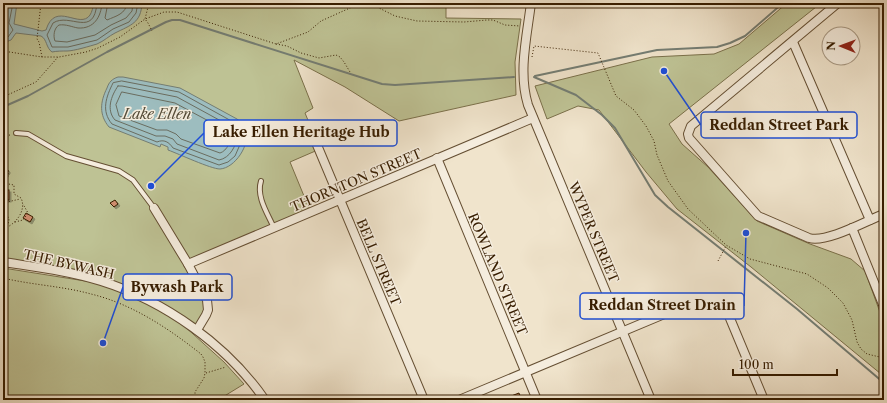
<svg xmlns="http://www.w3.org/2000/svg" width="887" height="403" font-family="'Libre Caslon Text',serif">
  <defs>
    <filter id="shadow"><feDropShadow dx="2" dy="2" stdDeviation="0" flood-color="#0004"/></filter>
  </defs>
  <rect width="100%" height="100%" fill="#f0e4cc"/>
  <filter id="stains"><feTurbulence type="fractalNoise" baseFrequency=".005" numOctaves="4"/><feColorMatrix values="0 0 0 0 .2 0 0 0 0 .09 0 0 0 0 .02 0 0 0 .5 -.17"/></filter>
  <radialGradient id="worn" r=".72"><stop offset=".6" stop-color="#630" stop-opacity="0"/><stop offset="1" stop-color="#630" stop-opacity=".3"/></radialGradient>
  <g fill="#bec294" stroke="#7a704a">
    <path d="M3 3H446V18L521 19 515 62 516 95 399 121 345 87 294 60 313 108 305 113 320 149 290 162 311 213 189 265 208 300 198 330 182 319 101 281 3 261Z"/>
    <path d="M787 3H821L669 124 682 144 708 167 757 221 810 244 851 259 865 271 881 315 884 328 881 374 751 267 677 209 646 172 599 110 578 106 547 119 535 86 652 57 714 54 739 44Z"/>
    <path d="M3 268 98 283 143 301 182 324 224 362 244 384 218 400H3Z"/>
  </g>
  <g fill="#9dbdbf" stroke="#747d73">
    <path d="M3 3H17L14 24 42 31 46 30C55 0 80 30 90 15 92 12 93 7 94 3H142C141 23 131 25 115 33 109 36 104 41 97 44 90 46 74 51 67 51 62 51 57 51 52 52 46 48 47 39 41 36L16 33 11 40 3 43Z"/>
    <path d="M118 77H123L180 88 237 119C241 122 245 126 246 131 250 145 235 168 220 169 211 169 179 154 168 150V147L161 144 160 147 109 127C99 115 100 102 107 88 109 82 112 79 118 77Z"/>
  </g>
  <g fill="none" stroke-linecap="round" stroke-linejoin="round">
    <g stroke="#6a6d60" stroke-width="1">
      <path d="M97 3C94 39 70 12 53 23L47 35 52 47H68L97 40 113 29 129 22 136 13 138 3"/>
      <path d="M102 3C101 17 94 29 78 28 72 27 66 24 59 25 54 28 53 36 55 41L67 42 95 35 111 25 126 18 132 11 133 3"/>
      <path d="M108 3 105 18 107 20C116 16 126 14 127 3"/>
      <path d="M3 39 8 37 13 30 9 23 13 3"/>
      <path d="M122 81 179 92 235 123 241 130 242 140 235 156 228 162 219 165 173 148C169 142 164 139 157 142L112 124C101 111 106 97 113 83Z"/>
      <path d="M118 86H122L177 97 232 127 235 129 238 135C236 146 230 158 219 160L177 144 173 139 165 136H156L115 120C106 110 111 96 118 86Z"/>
      <path d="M122 92 175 103 231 133C232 140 227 151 220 153L181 139 176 134 167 130H157L119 116 116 105Z"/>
    </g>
    <g stroke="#747d73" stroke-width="2">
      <path d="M535 76 657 50 717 47 730 43 745 36 783 3"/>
      <path d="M534 77 576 95 602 115 615 128 655 195 668 207 797 309 884 383"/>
      <path d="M3 107 28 96 107 52 166 22 172 20H180L382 84 395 85 514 77"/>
    </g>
  </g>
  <g fill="#cf8d6e" stroke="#371d00" filter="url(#shadow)">
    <path d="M5 168 8 170V172L6 174 3 173V170Z"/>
    <rect x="3" y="190" width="6" height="10"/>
    <path d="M115 200 118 204 114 207 110 203Z"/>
    <path d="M26 213 33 217 30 222 23 218Z"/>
    <path d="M519 393 521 400H519L517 396 507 400 506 398Z"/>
    <path d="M517 396 519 400H508Z"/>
  </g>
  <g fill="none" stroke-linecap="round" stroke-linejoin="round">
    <g stroke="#654f33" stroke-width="6">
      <g id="lane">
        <path d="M16 133 28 134 66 156 119 171 133 180 154 208"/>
        <path d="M261 181C256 197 268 214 274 228"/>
      </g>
    </g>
    <g stroke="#654f33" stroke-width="10">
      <g id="street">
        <path d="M531 3C527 36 518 72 528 105L651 400"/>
        <path d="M838 3 691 126 688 134 689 138 758 216 809 238C827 243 866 221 884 214"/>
        <path d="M793 42 870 220"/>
        <path d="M312 133 424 400"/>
        <path d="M437 158 537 400"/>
        <path d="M154 208 188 264 207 300 208 310 206 315 197 330"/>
        <path d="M852 228 884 307"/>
        <path d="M3 262C35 267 70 271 101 281 165 301 227 345 265 400"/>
        <path d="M188 264 533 118"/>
        <path d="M459 400 693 302C711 296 719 301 729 316L764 400"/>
      </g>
    </g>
    <g stroke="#371d00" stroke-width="1" stroke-dasharray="1 2" stroke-linecap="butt">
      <path d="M41 3 37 39 39 42 42 57"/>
      <path d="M149 3 145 19 148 23 152 31"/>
      <path d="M369 3 395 16 417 21 464 22 487 20H493L505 25 520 26"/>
      <path d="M276 44 287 46 301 53 319 58 336 55 340 57 344 62 350 72"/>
      <path d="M3 51 42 57H59L86 52 98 48 120 37 145 19 164 12H177L276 44 308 32 321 21 361 3"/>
      <path d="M532 57 534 46 598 53 616 96 634 110 646 126 654 141 657 155 668 181 688 209 726 245 750 259 807 274 828 288 843 303 852 320 857 342 861 349 867 354 884 358"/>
      <path d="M3 97 36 82 58 57"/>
      <path d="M3 136 10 135"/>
      <path d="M3 144 8 136"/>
      <path d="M3 163C11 169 8 176 6 184"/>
      <path d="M3 183 14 185V194L21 198C27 211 15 225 3 229"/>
      <path d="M3 203 20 199"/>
      <path d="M3 213C10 216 11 222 5 227"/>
      <path d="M15 222 23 220 28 213 23 204"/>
      <path d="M718 261 726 246"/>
      <path d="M3 278C32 285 62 286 91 294 132 304 168 328 201 354L203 357 205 362V373L204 378 195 392V400"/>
      <path d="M206 373 226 367"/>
    </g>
    <use href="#lane" stroke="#f5edde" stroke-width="4"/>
    <use href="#street" stroke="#f5edde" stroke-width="8"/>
  </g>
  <g text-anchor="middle" stroke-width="3" stroke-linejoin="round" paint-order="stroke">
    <g font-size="13" fill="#371d00" stroke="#f5edde">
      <text transform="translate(356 180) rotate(-23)" y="5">THORNTON STREET</text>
      <text transform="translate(594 232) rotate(67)" y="5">WYPER STREET</text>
      <text transform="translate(379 262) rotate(67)" y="5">BELL STREET</text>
      <text transform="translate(69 264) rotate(13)" y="5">THE BYWASH</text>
      <text transform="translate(498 274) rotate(67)" y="5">ROWLAND STREET</text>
    </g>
    <g font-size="14" font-style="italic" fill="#564d39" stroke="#f5edde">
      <text x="157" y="119">Lake Ellen</text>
    </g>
  </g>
  <path fill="none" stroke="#1d4ed8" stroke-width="1.5" d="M664 71L701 125M151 186L204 133M103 343L123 287M746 233L744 306"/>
  <g fill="#1d4ed8" stroke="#f5edde" stroke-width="1.5">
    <circle cx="664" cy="71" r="4"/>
    <circle cx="151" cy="186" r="4"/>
    <circle cx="103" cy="343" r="4"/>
    <circle cx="746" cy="233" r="4"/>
  </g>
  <g fill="#f5edde" stroke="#1d4ed8" stroke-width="1.5">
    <rect x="701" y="112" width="156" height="26" rx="4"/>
    <rect x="204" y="120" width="193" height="26" rx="4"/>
    <rect x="123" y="274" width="109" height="26" rx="4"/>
    <rect x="580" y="293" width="164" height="26" rx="4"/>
  </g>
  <g font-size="14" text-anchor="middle" font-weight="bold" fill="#371d00">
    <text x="779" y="130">Reddan Street Park</text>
    <text x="301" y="137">Lake Ellen Heritage Hub</text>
    <text x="177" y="292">Bywash Park</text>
    <text x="662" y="310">Reddan Street Drain</text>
  </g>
  <rect width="887" height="403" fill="none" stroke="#f0e4cc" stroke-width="16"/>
  <rect x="4" y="4" width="879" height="395" fill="none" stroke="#371d00" stroke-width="2"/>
  <rect x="8" y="8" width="871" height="387" fill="none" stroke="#371d00"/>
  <g transform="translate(841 46) rotate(271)"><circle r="19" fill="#f5edde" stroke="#a99a85"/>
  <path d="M0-3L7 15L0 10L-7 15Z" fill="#8f2418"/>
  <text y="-6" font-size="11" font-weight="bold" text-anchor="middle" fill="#371d00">N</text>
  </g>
  <path d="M733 369v6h104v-6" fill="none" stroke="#371d00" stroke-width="2"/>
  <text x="739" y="369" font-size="12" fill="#371d00" stroke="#f5edde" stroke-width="3" paint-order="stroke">100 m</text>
  <rect width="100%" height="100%" filter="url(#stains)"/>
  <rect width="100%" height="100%" fill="url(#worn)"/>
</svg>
